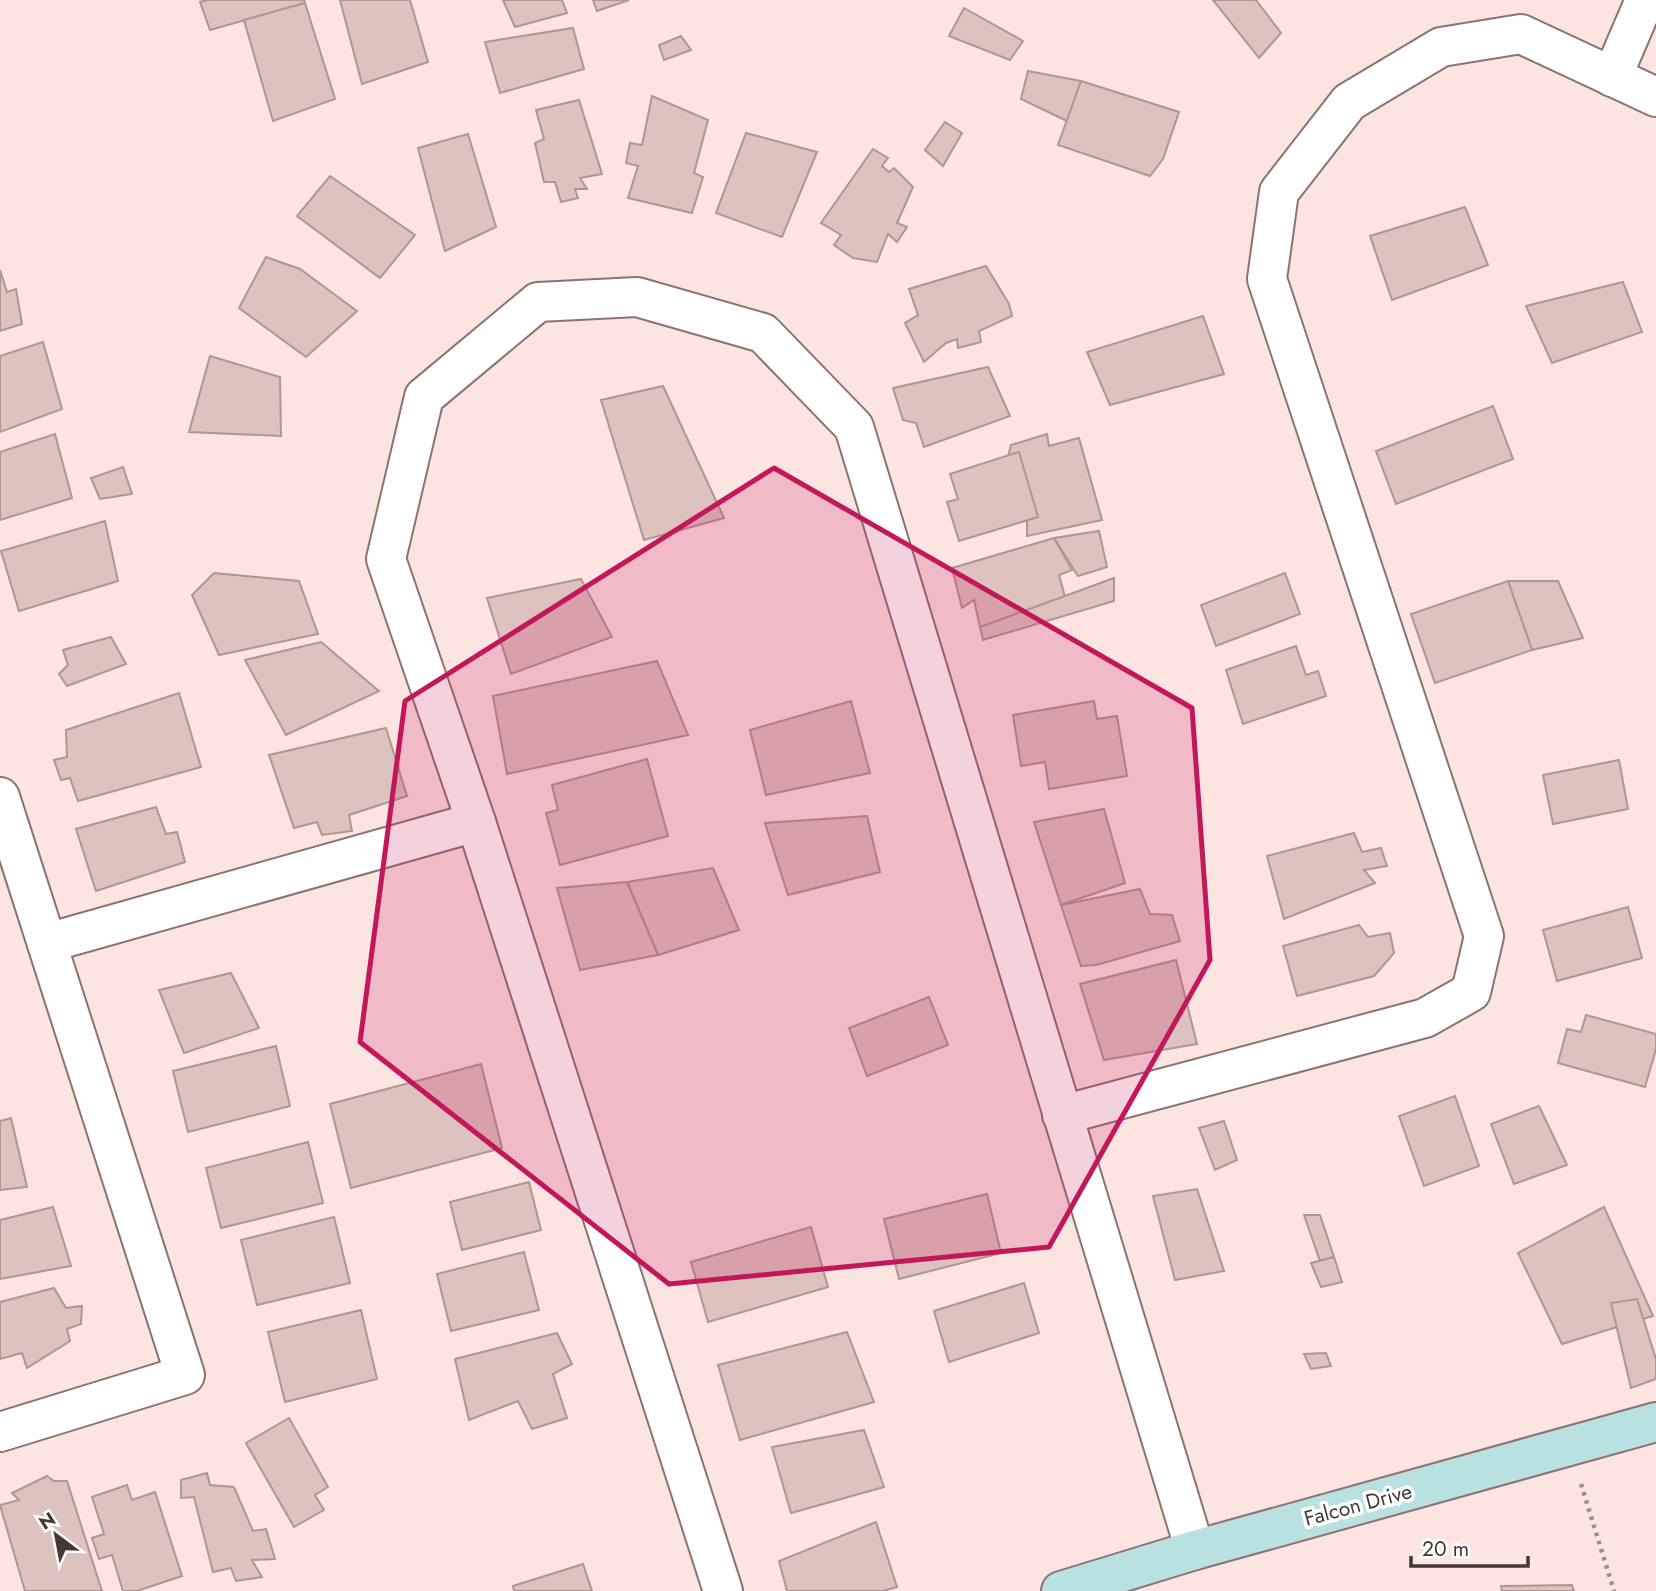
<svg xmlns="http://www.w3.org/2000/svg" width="1656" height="1591" font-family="Jost,sans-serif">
  <rect width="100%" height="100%" fill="#fce4e1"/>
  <g fill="#dec2bd" stroke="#b09591" stroke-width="2">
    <path d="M207 0H304L305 3 210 30 200 2Z"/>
    <path d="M340 0H410L428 62 362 84Z"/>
    <path d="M503 0H562L567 13 515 27Z"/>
    <path d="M593 0H629L597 11Z"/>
    <path d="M1213 0H1256L1281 33 1259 58Z"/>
    <path d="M305 3 335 99 273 121 244 20Z"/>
    <path d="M964 8 1023 41 1010 60 949 36Z"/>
    <path d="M573 28 584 69 500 93 485 42Z"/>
    <path d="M681 36 691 50 664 60 659 45Z"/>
    <path d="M1028 71 1081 81 1067 121 1021 99Z"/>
    <path d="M1081 81 1179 112 1163 159 1150 176 1058 145Z"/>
    <path d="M652 96 708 120 694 173 703 177 692 213 628 198 638 166 626 163 630 143 642 145Z"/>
    <path d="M579 100 602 174 580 178 587 189H575L578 198 561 202 555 182H544L535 143 544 139 536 110Z"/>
    <path d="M945 122 962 133 943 166 925 150Z"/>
    <path d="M746 133 817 152 782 237 716 213Z"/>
    <path d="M468 134 496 227 445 251 418 148Z"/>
    <path d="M873 149 888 158 882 166 889 172 894 168 913 187 897 223 907 227 897 242 888 234 877 262 853 258 834 245 841 235 821 223Z"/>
    <path d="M330 176 415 235 380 278 297 216Z"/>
    <path d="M1465 207 1488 265 1392 300 1370 236Z"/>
    <path d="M266 257 300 269 357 311 306 357 239 308Z"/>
    <path d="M986 266 1009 304 1012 316 979 331 981 342 958 348 957 339 946 343 924 362 905 323 918 315 909 289Z"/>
    <path d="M0 270 7 292 16 289 22 324 0 331Z"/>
    <path d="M1623 282 1642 332 1552 363 1526 306Z"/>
    <path d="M1203 316 1224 374 1110 405 1087 352Z"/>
    <path d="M43 342 62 409 0 432V356Z"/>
    <path d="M210 356 280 377 281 436 189 432Z"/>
    <path d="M988 367 1010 416 924 447 916 423 903 420 893 388Z"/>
    <path d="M663 386 724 518 644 540 601 400Z"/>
    <path d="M1493 406 1513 459 1396 504 1376 451Z"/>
    <path d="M55 434 72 498 0 520V452Z"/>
    <path d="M1047 434 1049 446 1079 438 1102 520 1027 536V520L988 532 1011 445Z"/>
    <path d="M1019 452 1038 517 959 541 947 502 958 499 950 474Z"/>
    <path d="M123 467 132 494 100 499 91 478Z"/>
    <path d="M105 521 118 581 19 611 1 551Z"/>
    <path d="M1099 531 1107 567 1078 576 1054 538Z"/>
    <path d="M1054 538 1072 570 1059 575 1067 604 980 627 974 600 962 608 952 568Z"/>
    <path d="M214 573 299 581 318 634 219 655 192 595Z"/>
    <path d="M1285 573 1300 614 1216 646 1201 605Z"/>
    <path d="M1114 578V601L983 640 980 627Z"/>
    <path d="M581 579 612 637 511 674 487 598Z"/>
    <path d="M1508 581H1558L1583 638 1532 650Z"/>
    <path d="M1508 581 1532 650 1435 683 1411 614Z"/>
    <path d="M111 637 126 664 67 686 59 674 68 665 63 650Z"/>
    <path d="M321 642 379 691 286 735 245 660Z"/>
    <path d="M1296 646 1306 675 1318 671 1326 696 1243 724 1226 670Z"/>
    <path d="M657 661 688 735 507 774 493 696Z"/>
    <path d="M179 693 201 767 78 801 70 778 61 780 54 760 67 757 66 730Z"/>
    <path d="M851 701 870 773 766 795 750 730Z"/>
    <path d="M1094 701 1097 719 1117 716 1127 776 1049 789 1045 762 1021 766 1013 715Z"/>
    <path d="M386 728 407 796 349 815 352 831 322 835 317 822 294 828 269 755Z"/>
    <path d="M647 759 668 836 560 865 546 813 558 810 552 785Z"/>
    <path d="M1619 760 1628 809 1553 824 1543 775Z"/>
    <path d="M156 807 166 834 177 832 185 862 96 891 76 829Z"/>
    <path d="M1104 809 1125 883 1061 905 1034 822Z"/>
    <path d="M867 816 880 872 788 895 765 823Z"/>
    <path d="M1354 833 1362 852 1381 848 1387 866 1364 870 1375 883 1284 919 1267 856Z"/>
    <path d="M713 868 739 930 658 955 627 882Z"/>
    <path d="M627 882 658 955 580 970 557 888Z"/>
    <path d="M1140 889 1150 914 1172 915 1180 941 1096 965 1081 966 1061 905Z"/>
    <path d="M1628 907 1642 958 1557 981 1543 930Z"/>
    <path d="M1359 925 1368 937 1390 933 1394 953 1374 976 1297 996 1283 946Z"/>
    <path d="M1176 960 1197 1044 1104 1060 1080 984Z"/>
    <path d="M231 973 259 1028 184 1053 159 990Z"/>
    <path d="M929 997 948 1045 867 1076 849 1028Z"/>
    <path d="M1586 1015 1656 1034V1049L1645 1087 1558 1063 1567 1029 1581 1032Z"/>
    <path d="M276 1046 290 1106 188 1132 173 1071Z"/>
    <path d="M481 1064 502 1148 351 1188 330 1104Z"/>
    <path d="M1455 1096 1479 1166 1424 1186 1399 1116Z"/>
    <path d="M1539 1106 1567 1165 1514 1184 1491 1124Z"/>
    <path d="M11 1118 27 1187 0 1190V1121Z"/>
    <path d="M1224 1121 1237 1160 1215 1170 1199 1128Z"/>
    <path d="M308 1142 323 1203 221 1228 206 1168Z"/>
    <path d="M529 1182 541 1230 462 1250 450 1202Z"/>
    <path d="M1197 1189 1224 1271 1175 1280 1153 1196Z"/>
    <path d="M987 1194 1001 1253 899 1279 884 1219Z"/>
    <path d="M53 1207 71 1266 0 1279V1220Z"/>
    <path d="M1604 1207 1653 1316 1562 1344 1518 1253Z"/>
    <path d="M1304 1215H1320L1334 1257 1320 1261Z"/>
    <path d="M334 1217 350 1283 257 1305 241 1240Z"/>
    <path d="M811 1227 828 1287 708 1322 691 1262Z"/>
    <path d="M524 1252 539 1310 451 1331 437 1274Z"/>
    <path d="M1334 1257 1342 1282 1321 1287 1311 1263Z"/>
    <path d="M1024 1283 1039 1333 949 1362 934 1311Z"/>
    <path d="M54 1288 66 1308 82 1306 81 1324 67 1329 70 1341 27 1368 22 1353 0 1359V1302Z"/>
    <path d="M1637 1299 1656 1359V1379L1631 1388 1611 1303Z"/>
    <path d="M361 1310 377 1379 285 1402 268 1332Z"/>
    <path d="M847 1332 874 1402 740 1440 718 1365Z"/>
    <path d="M557 1333 572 1364 553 1374 567 1418 532 1429 518 1401 469 1420 455 1359Z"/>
    <path d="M1326 1353 1331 1366 1311 1369 1304 1354Z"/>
    <path d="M289 1418 328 1487 315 1495 324 1510 294 1527 246 1443Z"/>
    <path d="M864 1430 884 1487 791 1513 772 1447Z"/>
    <path d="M207 1473 210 1485 234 1487 253 1531 266 1529 275 1559 252 1560 262 1577 236 1581 231 1568 213 1572 194 1497 181 1498V1480Z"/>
    <path d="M47 1476 54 1481H67L102 1591H25L0 1505 19 1500 12 1493Z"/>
    <path d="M127 1485 132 1500 155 1492 182 1576 137 1591H123L112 1555 99 1559 92 1538 104 1534 92 1497Z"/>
    <path d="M876 1522 897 1587 883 1591H787L779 1561Z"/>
    <path d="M583 1564 592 1591H514L513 1586Z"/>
    <path d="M1572 1585 1574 1591H1502L1501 1586Z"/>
  </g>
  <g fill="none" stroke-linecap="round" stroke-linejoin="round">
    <g stroke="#8c736f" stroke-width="42">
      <g id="street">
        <path d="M1612 77 1645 0"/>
        <path d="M0 797 185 1375 0 1432"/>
        <path d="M47 943 476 822"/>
        <path d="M1062 1115 1425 1018 1471 992 1484 936 1267 279 1279 192 1349 102 1441 47 1521 34 1656 97"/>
        <path d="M723 1591 476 822 386 559 424 397 538 302 637 297 763 333 854 427 1195 1550"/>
      </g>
    </g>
    <g stroke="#8c736f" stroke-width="42">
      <path id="secondary" d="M1061 1591 1195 1550 1656 1422"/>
    </g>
    <path stroke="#9e8d8b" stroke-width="4.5" stroke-dasharray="3.5 5" stroke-linecap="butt" d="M1581 1484 1614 1591"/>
    <use href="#street" stroke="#fff" stroke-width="38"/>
    <use href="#secondary" stroke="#bae1e2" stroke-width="38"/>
  </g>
  <path fill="#c2185b" fill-opacity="0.2" stroke="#c2185b" stroke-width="5" stroke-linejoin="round" d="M774 468 1192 708 1210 960 1049 1247 669 1284 360 1042 405 701Z"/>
  <g text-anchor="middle" stroke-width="7" stroke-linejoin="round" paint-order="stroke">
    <g font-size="21" fill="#433836" stroke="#fff">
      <text transform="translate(1358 1505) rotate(-15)" y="7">Falcon Drive</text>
    </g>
  </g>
  <g transform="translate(56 1535) rotate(328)" stroke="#ffffff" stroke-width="5" paint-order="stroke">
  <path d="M0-5L12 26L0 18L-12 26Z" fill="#433836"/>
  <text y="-10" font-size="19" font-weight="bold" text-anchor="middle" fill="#433836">N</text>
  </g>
  <path d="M1411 1556v10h117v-10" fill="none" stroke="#433836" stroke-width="3.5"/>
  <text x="1422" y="1556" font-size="21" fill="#433836" stroke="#ffffff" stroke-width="5" paint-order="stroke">20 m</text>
</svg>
